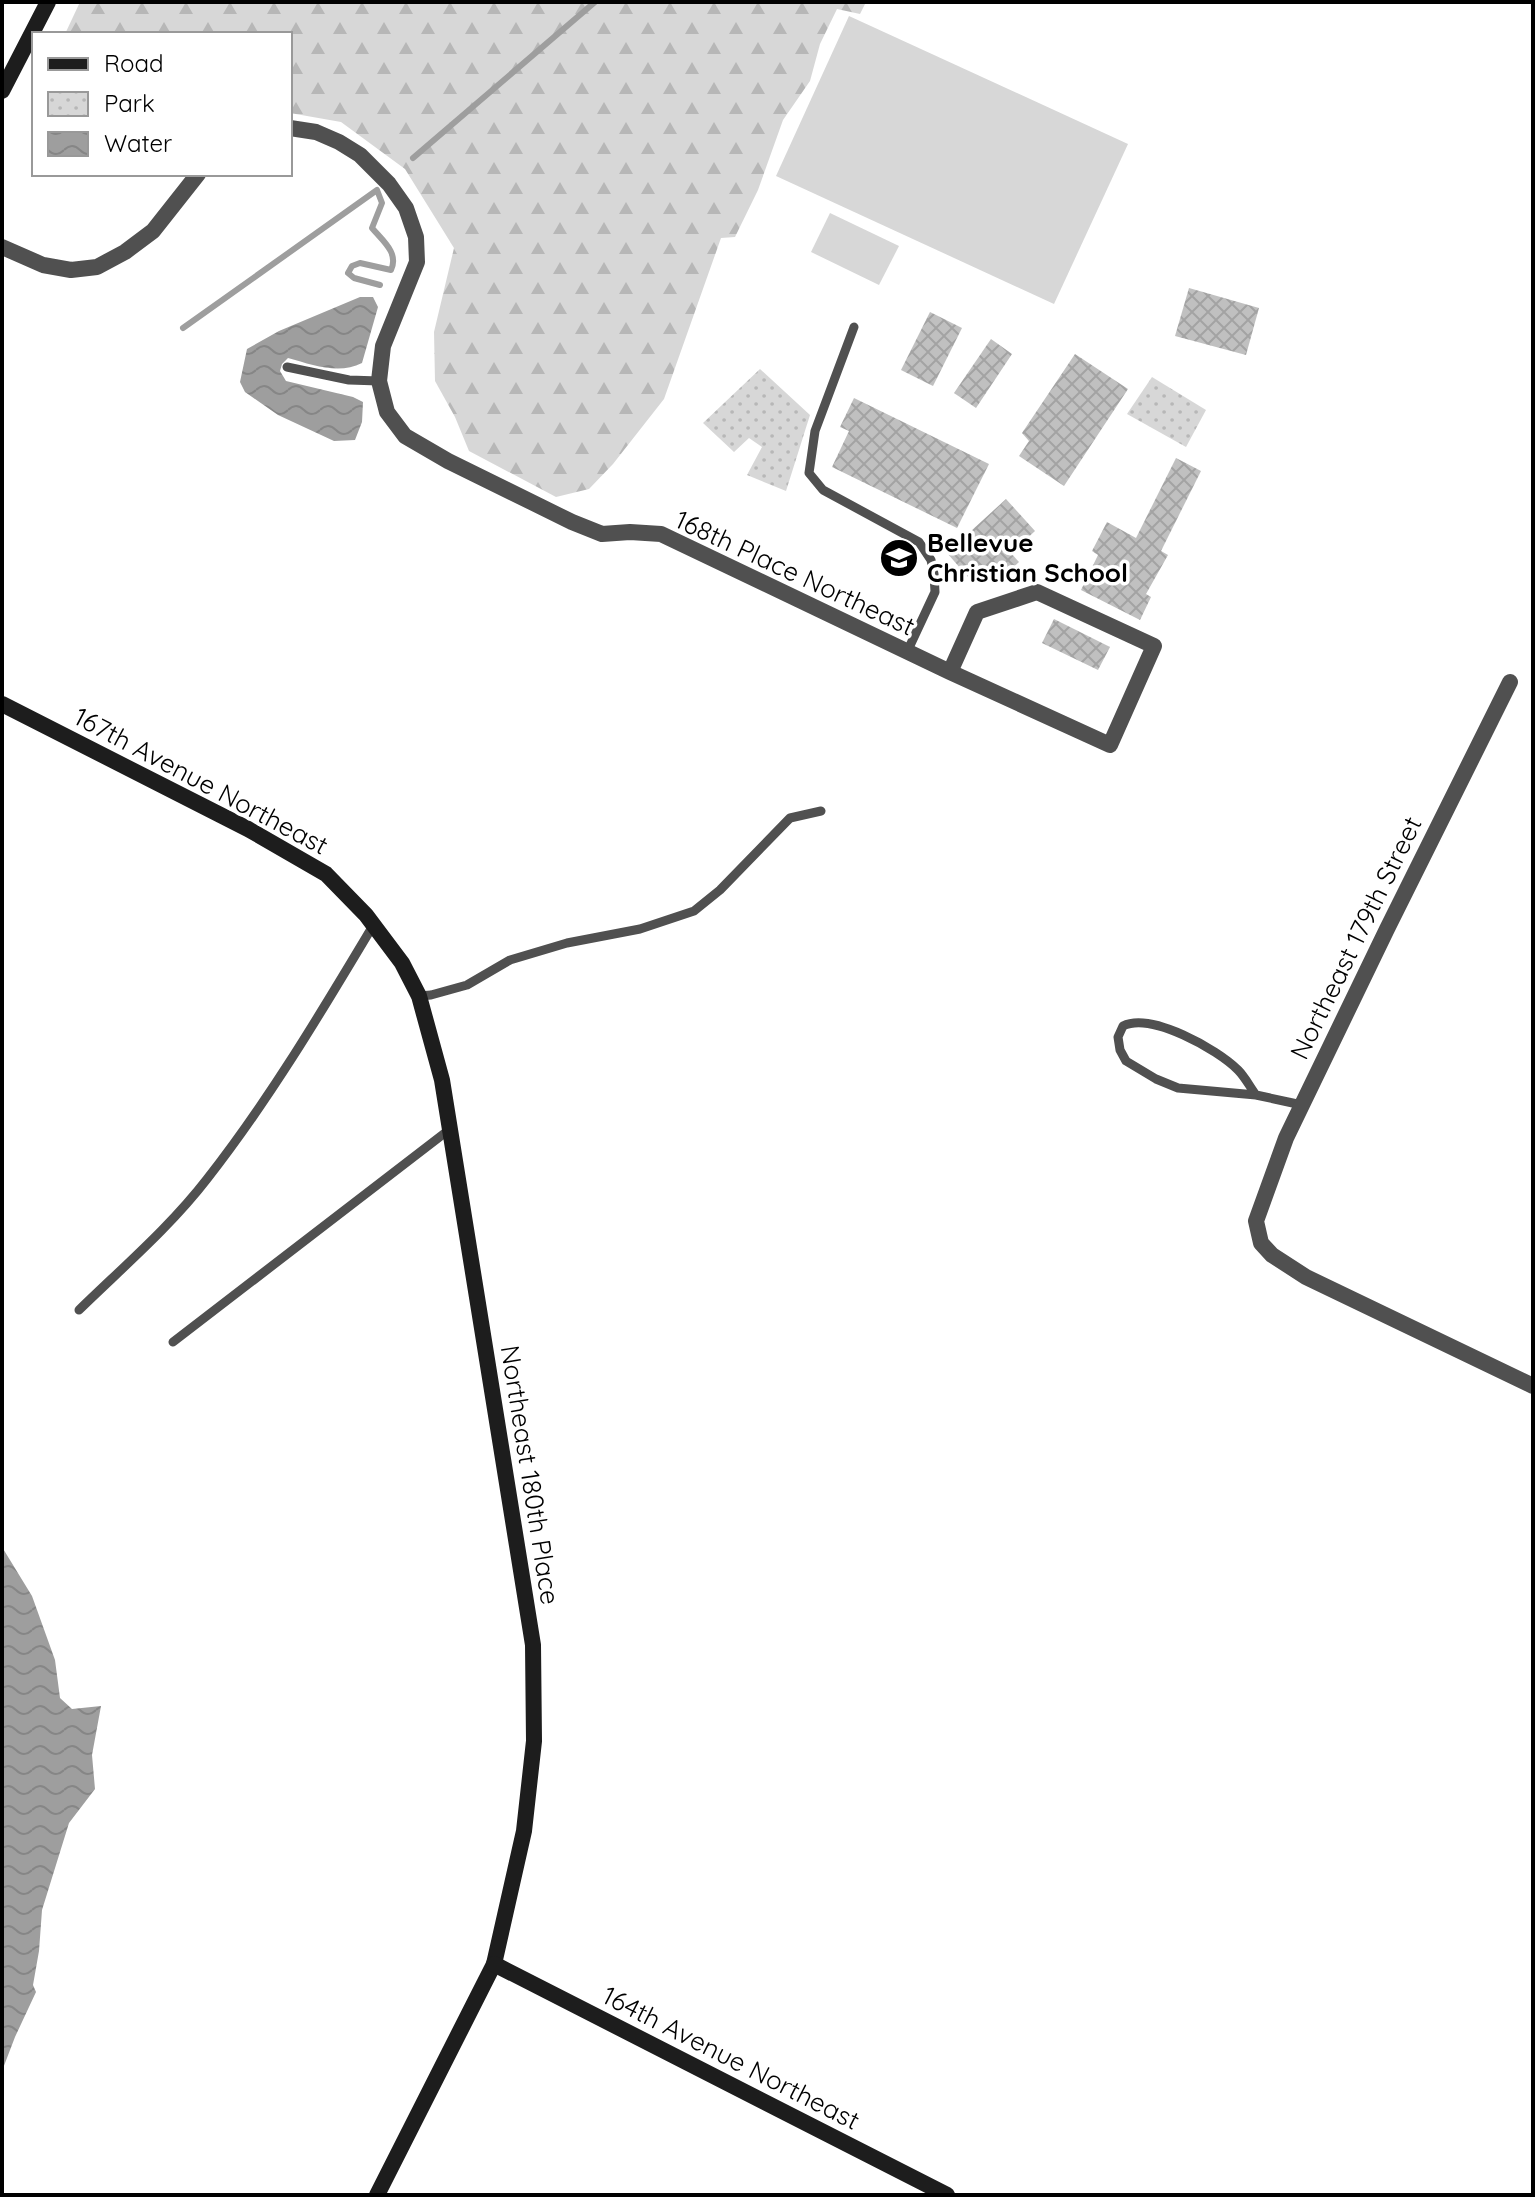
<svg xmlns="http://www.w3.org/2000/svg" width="1535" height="2197" font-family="Quicksand,sans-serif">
  <defs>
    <pattern id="forest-firs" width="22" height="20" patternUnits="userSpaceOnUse" patternTransform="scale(2)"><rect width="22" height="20" fill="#d7d7d7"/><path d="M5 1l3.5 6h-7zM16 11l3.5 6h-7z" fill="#b7b7b7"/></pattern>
    <pattern id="park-dots" width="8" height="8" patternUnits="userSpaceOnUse" patternTransform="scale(2)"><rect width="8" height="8" fill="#d7d7d7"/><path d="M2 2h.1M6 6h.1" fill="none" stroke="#b7b7b7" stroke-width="1.8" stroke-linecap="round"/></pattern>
    <pattern id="water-waves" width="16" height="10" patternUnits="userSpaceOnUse" patternTransform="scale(2)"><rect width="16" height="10" fill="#9e9e9e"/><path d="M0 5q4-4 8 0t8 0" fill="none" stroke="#868686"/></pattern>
    <pattern id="building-cross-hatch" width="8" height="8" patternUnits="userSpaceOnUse" patternTransform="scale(2)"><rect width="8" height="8" fill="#c0c0c0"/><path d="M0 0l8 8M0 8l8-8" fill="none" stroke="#a3a3a3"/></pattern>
  </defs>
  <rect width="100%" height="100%" fill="#fff"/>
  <path fill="url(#forest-firs)" d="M80 2H866L860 14 837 9 820 44 810 81 783 120 758 190 735 237 721 238 664 399 613 464 589 489 556 497 469 451 455 417 435 381 434 332 454 248 405 169 341 122 290 113V34H65Z"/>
  <g fill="url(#park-dots)">
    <path d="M760 369 810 415 786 491 747 475 762 447 749 438 734 452 703 423Z"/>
    <path d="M1152 377 1206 410 1186 447 1127 414Z"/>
  </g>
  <g fill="#d7d7d7">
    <path d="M849 16 1128 144 1054 304 776 176Z"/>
    <path d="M830 213 899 246 879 285 811 252Z"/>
  </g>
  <g fill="url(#water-waves)">
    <path d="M360 297H373L378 307 362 363C339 375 313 365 288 358L282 364 280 371 286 381 353 397 363 402 362 422 355 440 334 441 278 415 245 392 240 382 247 349 279 331Z"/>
    <path d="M2 1547 32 1596 55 1660 60 1698 72 1709 101 1706 92 1755 95 1789 69 1823 42 1910 39 1951 33 1985 36 1992 15 2037 2 2071Z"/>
  </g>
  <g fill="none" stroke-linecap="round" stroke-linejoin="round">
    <g stroke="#9e9e9e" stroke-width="6">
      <path d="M413 158 595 2"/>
      <path d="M183 328 377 190 382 203 372 228C383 241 399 253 391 270L360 263 352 266 348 273 354 278 380 285"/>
    </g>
  </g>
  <g fill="url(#building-cross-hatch)">
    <path d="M1189 288 1259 308 1246 355 1175 336Z"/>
    <path d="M930 312 962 328 933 386 901 370Z"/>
    <path d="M991 339 1012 354 976 408 954 393Z"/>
    <path d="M1075 354 1128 389 1064 486 1019 456 1029 441 1022 433Z"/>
    <path d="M854 398 989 464 957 528 832 467 849 431 840 427Z"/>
    <path d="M1176 458 1201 471 1161 551 1168 555 1146 594 1151 597 1140 620 1081 590 1098 555 1092 551 1107 522 1136 538Z"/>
    <path d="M1006 499 1035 531 1011 553 1019 562 996 583 990 576 974 584 947 553Z"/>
    <path d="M1054 619 1110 647 1098 670 1042 643Z"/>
  </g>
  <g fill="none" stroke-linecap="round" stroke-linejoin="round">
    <g stroke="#505050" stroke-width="9">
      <path d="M854 327 815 431 809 473 823 490 919 542 931 560 934 574 935 592 907 652"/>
      <path d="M287 367 349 380 379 381"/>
      <path d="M419 996 431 995 467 985 510 960 567 943 640 929 694 911 720 890 790 818 821 811"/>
      <path d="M1256 1095C1250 1087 1245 1077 1238 1070 1217 1049 1151 1012 1123 1026L1118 1037 1120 1050 1126 1061 1156 1079 1178 1088 1256 1095 1302 1105"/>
      <path d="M79 1310C122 1268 170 1227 207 1179 269 1100 322 1011 374 924"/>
      <path d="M173 1342 450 1129"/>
    </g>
    <g stroke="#505050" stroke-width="16">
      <path d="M290 128 316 132 339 142 360 155 389 184 406 208 416 237 417 262 383 346 379 381 387 412 405 436 448 461 572 522 602 534 630 532 661 534 950 672 1110 745 1154 646 1037 592 977 612 950 672"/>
      <path d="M2 247 43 265 71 270 97 267 125 252 153 231 198 174"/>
      <path d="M1510 682 1387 929 1286 1138 1256 1221 1261 1243 1272 1255 1306 1277 1533 1386"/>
    </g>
    <g stroke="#1d1d1d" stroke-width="16">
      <path d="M2 91 48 2"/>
      <path d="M2 704 248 829 326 874 366 915 402 963 419 996 442 1080 533 1645 534 1741 524 1831 494 1964 377 2195"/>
      <path d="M494 1964 947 2195"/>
    </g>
  </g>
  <defs>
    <g id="school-disc" transform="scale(2)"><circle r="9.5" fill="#000" stroke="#fff"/><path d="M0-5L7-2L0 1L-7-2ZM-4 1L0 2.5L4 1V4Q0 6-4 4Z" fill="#fff"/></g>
  </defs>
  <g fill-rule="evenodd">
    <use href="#school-disc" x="899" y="558"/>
  </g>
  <g text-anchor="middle" stroke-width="7" stroke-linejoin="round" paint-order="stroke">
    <g font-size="26" font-weight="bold" fill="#000" stroke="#fff" text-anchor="start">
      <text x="927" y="552">Bellevue<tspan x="927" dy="30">Christian School</tspan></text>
    </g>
    <g font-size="26" fill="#000" stroke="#fff">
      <text transform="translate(795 573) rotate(25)" y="9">168th Place Northeast</text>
      <text transform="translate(201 781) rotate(28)" y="9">167th Avenue Northeast</text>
      <text transform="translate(1356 938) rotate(-64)" y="9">Northeast 179th Street</text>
      <text transform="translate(530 1475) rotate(81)" y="9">Northeast 180th Place</text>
      <text transform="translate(731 2058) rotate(27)" y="9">164th Avenue Northeast</text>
    </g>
  </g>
  <rect width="1535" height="2197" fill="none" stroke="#000000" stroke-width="8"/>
  <rect x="32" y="32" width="260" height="144" fill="#ffffff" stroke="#999999" stroke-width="2"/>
  <rect x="48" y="58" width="40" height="12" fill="#1d1d1d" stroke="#999999" stroke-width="2"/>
  <text x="104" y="72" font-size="24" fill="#000000">Road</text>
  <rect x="48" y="92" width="40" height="24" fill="url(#park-dots)" stroke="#999999" stroke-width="2"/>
  <text x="104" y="112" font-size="24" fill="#000000">Park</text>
  <rect x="48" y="132" width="40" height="24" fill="url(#water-waves)" stroke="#999999" stroke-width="2"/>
  <text x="104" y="152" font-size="24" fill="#000000">Water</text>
</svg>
